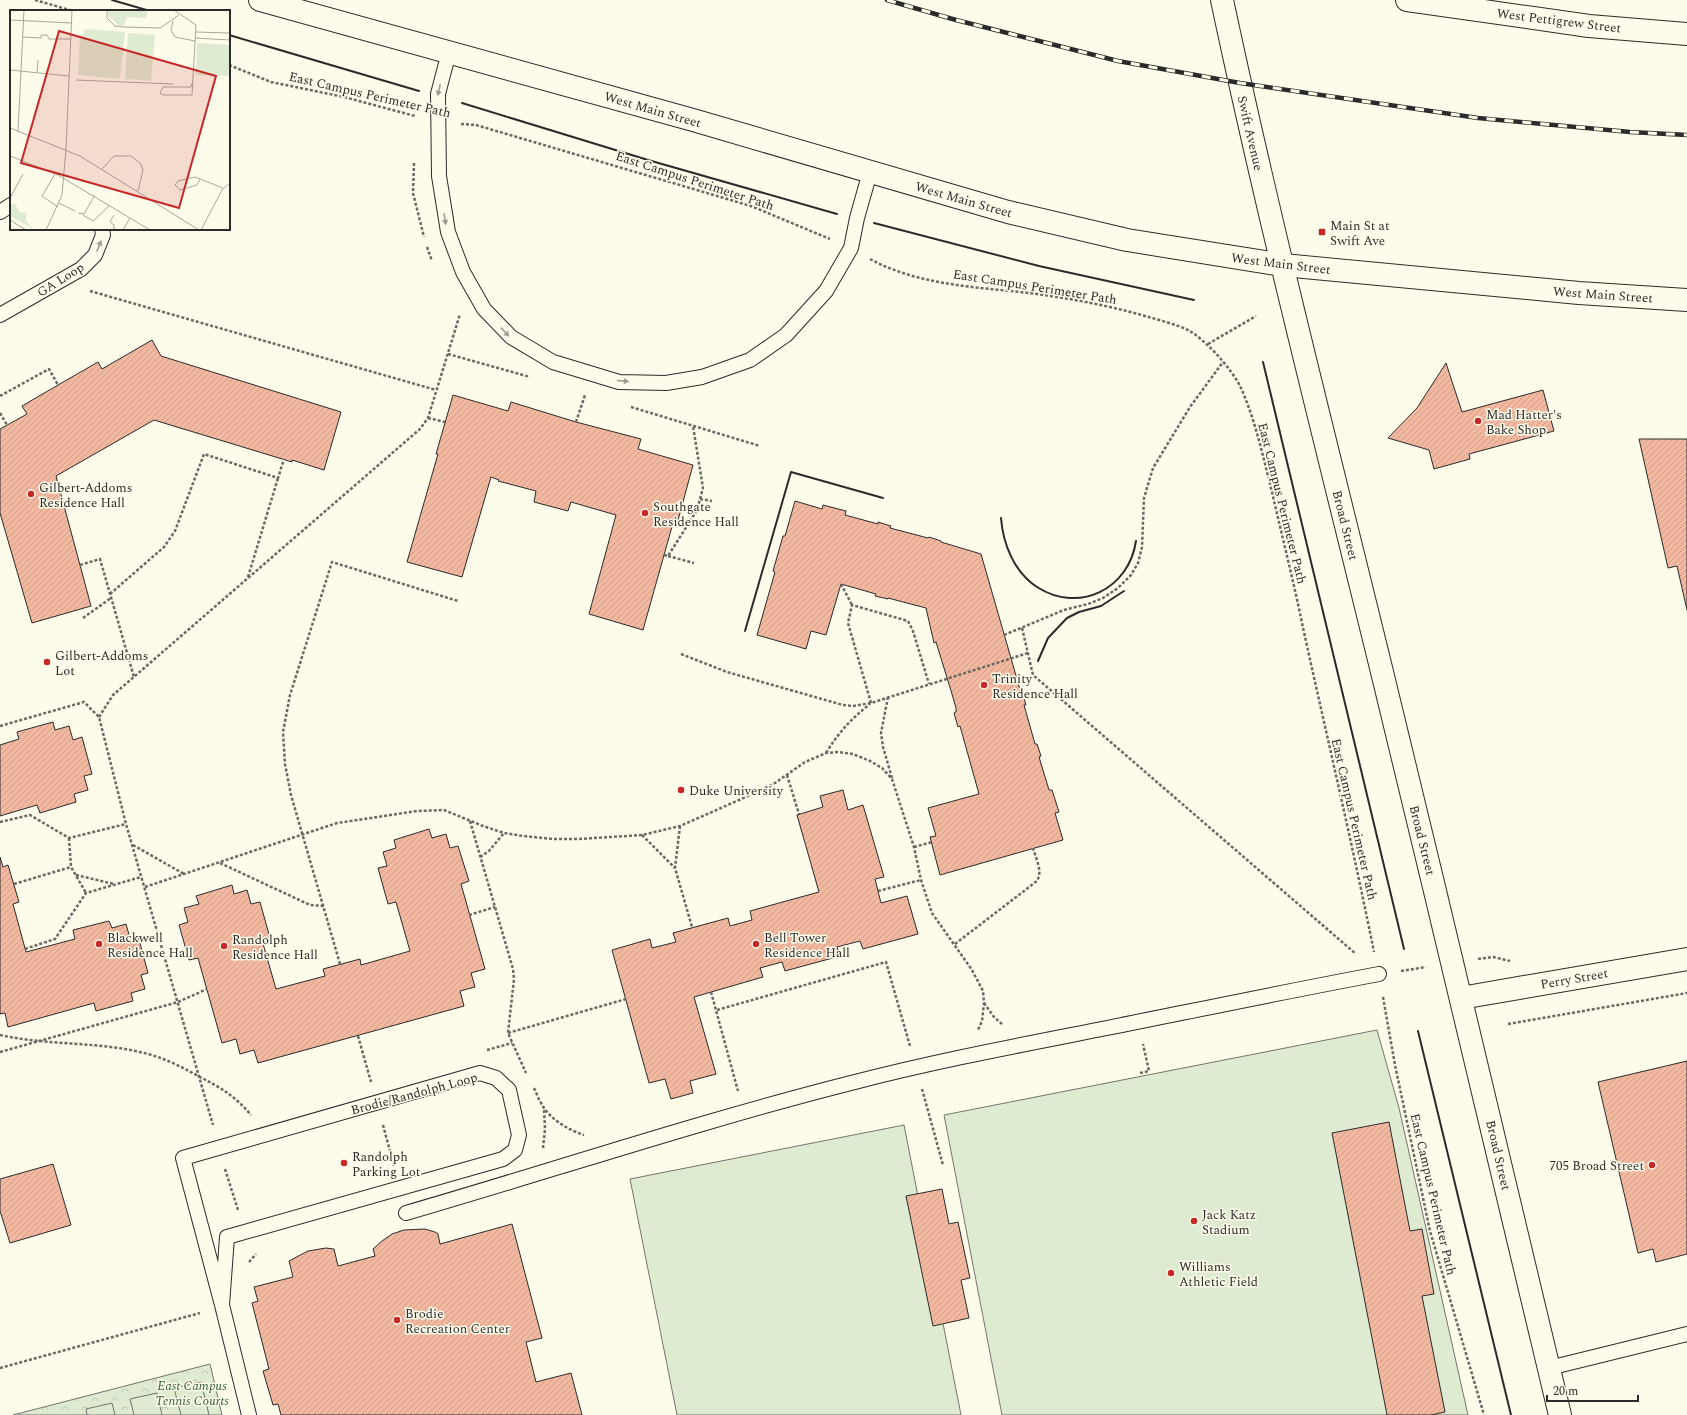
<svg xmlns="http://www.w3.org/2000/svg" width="1687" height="1415" font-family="Spectral,serif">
  <defs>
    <pattern id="park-crowns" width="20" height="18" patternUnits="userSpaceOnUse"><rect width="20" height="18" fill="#deebd1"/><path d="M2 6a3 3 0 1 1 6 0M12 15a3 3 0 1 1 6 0" fill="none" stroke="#bfcab4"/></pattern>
    <pattern id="building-hatch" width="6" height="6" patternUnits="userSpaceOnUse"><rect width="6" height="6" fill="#f2b8a0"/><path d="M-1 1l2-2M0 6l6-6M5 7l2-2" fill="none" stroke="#d09e8a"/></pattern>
  </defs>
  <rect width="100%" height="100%" fill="#fdfbea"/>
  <path fill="url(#park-crowns)" stroke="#74746e" d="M210 1364 222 1415H13Z"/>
  <g fill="#deebd1" stroke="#74746e">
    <path d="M1377 1030 1399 1108 1468 1415H1002L944 1115Z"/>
    <path d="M904 1125 961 1415H677L630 1179Z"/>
    <path d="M201 1382 209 1415H181L174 1388Z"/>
    <path d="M157 1393 162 1415H134L130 1399Z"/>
    <path d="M112 1403 115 1415H87L86 1409Z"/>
  </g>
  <g fill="url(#building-hatch)" stroke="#2b2b2b">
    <path d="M152 340 161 356 341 412 324 470 292 460V462L154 420 56 476 91 606 32 623 0 513V429L27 414 22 406 58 385 98 362 102 369Z"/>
    <path d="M1446 363 1462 412 1543 390 1554 431 1469 454 1470 459 1434 469 1429 450 1388 438 1417 408Z"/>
    <path d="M453 395 508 411 511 402 576 422 641 439 638 449 693 465 677 524 673 523 643 630 589 614 616 515 571 502 568 511 534 502 536 491 498 481 499 480 491 477 462 577 407 562 438 454H436Z"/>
    <path d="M1639 439H1687V610L1677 566 1668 568Z"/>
    <path d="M795 501 822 509 823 505 846 511 845 515 878 524V522L891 526 890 528 928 538 929 537 941 541V542L981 554 1021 693 1022 692 1026 705H1024L1035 744H1037L1041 756 1039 757 1049 790H1052L1059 812 1055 813 1063 840 940 875 930 837 936 836 928 808 979 794 960 726 958 727 954 713 956 712V708L952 694 936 642 934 643 926 608 888 598V599L875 596 876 594 841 584 826 635 811 631 806 649 757 635 775 572 773 571 783 536H785Z"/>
    <path d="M53 722 55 730 69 726 73 740 82 737 92 774 84 776 88 790 74 794 76 802 40 813 37 805 0 816V745L19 739 17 732Z"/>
    <path d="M843 790 848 810 863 805 884 877 875 879 881 903 907 896 918 934 863 949 860 941 837 947 840 956 785 971 782 962 760 968 763 977 694 997 716 1074 690 1081 693 1093 671 1099 665 1079 649 1083 612 950 650 939 652 948 676 942 673 933 728 918 730 926 752 920 750 911 819 892 797 815 823 807 820 796Z"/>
    <path d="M429 829 432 838 446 834 450 848 458 846 469 881 461 884 485 969 471 973 475 987 460 991 464 1006 258 1063 254 1050 240 1054 236 1039 222 1043 198 958 189 960 179 925 188 922 184 908 199 904 196 896 232 885 234 894 247 890 251 904 260 902 270 938 262 940 276 989 325 976 323 969 360 959 361 965 410 951 396 902 388 904 378 868 387 866 383 852 396 848 394 840Z"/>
    <path d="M0 857 3 867 8 865 19 902 13 904 26 952 75 939 73 930 109 921 112 928 126 924 130 938 138 936 148 973 141 975 145 989 131 993 133 1001 96 1011 94 1003 8 1027 5 1013 0 1014Z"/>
    <path d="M1687 1061V1254L1656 1262 1653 1249 1638 1253 1598 1082Z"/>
    <path d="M1389 1122 1410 1231 1422 1229 1434 1294 1422 1296 1445 1412 1431 1415H1387L1332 1133Z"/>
    <path d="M53 1164 71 1225 10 1243 0 1211V1179Z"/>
    <path d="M942 1189 949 1224 958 1222 970 1278 961 1280 969 1318 933 1326 906 1196Z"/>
    <path d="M512 1224 542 1338 526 1342 536 1382 571 1373 582 1415H281L278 1404 273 1405 263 1371 269 1369 252 1303 258 1301 254 1287 293 1277 289 1261 308 1251 326 1248 334 1249 338 1266 375 1256 373 1249 382 1241 392 1234 404 1230 425 1229 435 1232 438 1234 440 1244Z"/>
  </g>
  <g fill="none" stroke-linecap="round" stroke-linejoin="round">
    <g stroke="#2b2b2b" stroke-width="16">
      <g id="lane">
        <path d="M449 52 438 94 439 176 448 232 463 272 484 309 511 337 553 362 619 382 666 383 702 377 750 360 786 335 826 291 851 248 857 218 870 172"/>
        <path d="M0 212 11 205"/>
        <path d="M0 315 81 269 95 255 103 235 102 229"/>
        <path d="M406 1213C554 1170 701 1121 851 1083 935 1061 1021 1045 1107 1028 1197 1010 1288 991 1379 974"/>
        <path d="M222 1305 227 1237 503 1159 515 1150 519 1135 509 1090 496 1078 480 1073 183 1158 222 1305 249 1415"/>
        <path d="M1549 1368 1687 1334"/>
      </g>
    </g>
    <g stroke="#2b2b2b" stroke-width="24">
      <g id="street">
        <path d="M1407 0 1589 26 1687 34"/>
        <path d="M1461 998 1687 959"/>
      </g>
    </g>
    <g stroke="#2b2b2b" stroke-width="24">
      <path id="secondary" d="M1222 0C1270 226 1328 451 1383 676 1443 922 1501 1168 1560 1415"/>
    </g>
    <g stroke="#2b2b2b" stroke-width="24">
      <path id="primary" d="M260 0 693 120 1008 212 1127 240 1283 265 1579 293 1687 300"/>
    </g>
    <g stroke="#6a6964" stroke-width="2.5" stroke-dasharray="3 2" stroke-linecap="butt">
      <path d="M35 0 73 11"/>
      <path d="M229 65 271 82 344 97 415 116"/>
      <path d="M461 124 476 125 751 206 830 239"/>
      <path d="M414 163 413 193 424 237"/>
      <path d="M427 247 432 261"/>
      <path d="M870 259C918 285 975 287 1029 293 1068 298 1107 305 1145 316 1159 320 1175 324 1188 330 1206 340 1232 369 1241 388 1256 422 1263 457 1272 492 1282 536 1293 579 1302 623 1326 733 1352 842 1374 952"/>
      <path d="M90 291 436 390"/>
      <path d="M1208 344 1256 316"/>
      <path d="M448 354 530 377"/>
      <path d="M0 396 49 369 58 385"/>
      <path d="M631 407 760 446"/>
      <path d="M0 413 7 425"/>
      <path d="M428 418 445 422"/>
      <path d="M576 422 585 395"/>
      <path d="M700 499 712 501"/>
      <path d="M664 555 668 556 697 510 703 488 693 426"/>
      <path d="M668 556 694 563"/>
      <path d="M80 565 100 559 134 677"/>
      <path d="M248 577 278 478"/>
      <path d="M841 584 852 605"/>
      <path d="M110 594 164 547 175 531 204 454 278 478 284 459"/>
      <path d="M83 618 111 598"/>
      <path d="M1022 628 1033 675 1356 954"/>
      <path d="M1004 635 1064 610 1088 604 1103 598 1118 588 1131 575 1138 563 1142 547 1144 498 1153 468 1190 407 1223 362"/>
      <path d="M681 654 727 672 843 705 853 706 871 703 1028 653"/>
      <path d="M888 697 881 733 883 747 892 778"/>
      <path d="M871 703 848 623 852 605 908 621 913 631 929 684"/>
      <path d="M99 717 113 695 420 429 428 418 460 314"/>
      <path d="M0 726 84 702 99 717 126 824 213 1125"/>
      <path d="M826 753C839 732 851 719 870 704"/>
      <path d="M787 775 799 814"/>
      <path d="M470 821 513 969 514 979 508 1033 526 1073"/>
      <path d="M0 822 30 815 69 838 126 824"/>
      <path d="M680 826 675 868 692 927"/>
      <path d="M642 835 675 868"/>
      <path d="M69 838 71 867 86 893"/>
      <path d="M133 845 184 874"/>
      <path d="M914 847 932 842"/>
      <path d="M480 857 489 851 504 833"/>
      <path d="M220 863 310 905 324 906"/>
      <path d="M76 875 114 884"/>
      <path d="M14 884 71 867"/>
      <path d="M145 887 337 823 417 811 444 810 483 826 504 833 523 836 553 839H579L642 835 680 826 755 793 775 783 805 762 826 753 838 752 853 754 870 761 882 768 892 779 914 847 921 880 932 913 972 970 983 991 984 1003 982 1021 978 1030"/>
      <path d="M878 891 921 880"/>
      <path d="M469 915 495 907"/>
      <path d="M955 944 1037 881C1043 871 1036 859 1033 848"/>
      <path d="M25 949 55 939 86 893 141 877"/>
      <path d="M1478 959 1493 957 1510 961"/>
      <path d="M340 964 291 795 285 764 283 732 290 695 332 562 458 601"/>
      <path d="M1401 971 1426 967"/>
      <path d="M711 992 738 1091"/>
      <path d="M1383 997 1395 1065 1430 1231 1484 1415"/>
      <path d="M984 1003 994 1017 1003 1025"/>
      <path d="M717 1010 886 962 910 1046"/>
      <path d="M1508 1024 1687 993"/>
      <path d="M508 1033 626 999"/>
      <path d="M0 1035C49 1046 100 1041 148 1054 166 1059 182 1067 198 1076 220 1087 235 1096 251 1115"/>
      <path d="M358 1036 371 1082"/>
      <path d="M487 1050 512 1043"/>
      <path d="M0 1052 178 1002 207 989"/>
      <path d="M1140 1073 1149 1071 1143 1044"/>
      <path d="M534 1088C537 1095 540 1102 544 1108 553 1121 569 1130 584 1135"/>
      <path d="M922 1089 943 1165"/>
      <path d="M383 1125 394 1166"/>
      <path d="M543 1148 545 1129 544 1109"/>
      <path d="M225 1169 238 1210"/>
      <path d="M249 1262 256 1254"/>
      <path d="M0 1368 200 1313"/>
    </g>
    <use href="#lane" stroke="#fdfbea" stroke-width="14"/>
    <use href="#street" stroke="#fdfbea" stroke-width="22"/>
    <use href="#secondary" stroke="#fdfbea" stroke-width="22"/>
    <use href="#primary" stroke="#fdfbea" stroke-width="22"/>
    <g stroke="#2b2b2b" stroke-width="4.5">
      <path id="rail" d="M887 0 956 20 1118 61 1240 83 1478 118 1630 132 1687 135"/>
    </g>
    <use href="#rail" stroke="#fdfbea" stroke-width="3" stroke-dasharray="9" stroke-linecap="butt"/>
    <g stroke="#2b2b2b" stroke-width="2">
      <path d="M112 0 150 11"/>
      <path d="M229 35 419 91"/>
      <path d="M462 103 648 160 837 214"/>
      <path d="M874 223 1039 266 1194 300"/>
      <path d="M1263 362 1404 949"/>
      <path d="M1001 518C1003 544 1014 572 1037 587 1079 614 1129 589 1136 541"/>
      <path d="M745 631 791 472 883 498"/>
      <path d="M1038 661 1048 638 1067 618 1079 612 1101 606 1124 591"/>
      <path d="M1418 1031 1511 1415"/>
    </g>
  </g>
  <defs><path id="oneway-solid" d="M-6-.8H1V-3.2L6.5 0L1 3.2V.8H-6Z"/></defs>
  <g fill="#9e9d94">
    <use href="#oneway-solid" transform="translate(439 90) rotate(102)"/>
    <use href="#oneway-solid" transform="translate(445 219) rotate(81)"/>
    <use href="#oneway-solid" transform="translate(99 246) rotate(-68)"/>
    <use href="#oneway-solid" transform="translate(505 332) rotate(47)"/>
    <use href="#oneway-solid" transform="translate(623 381) rotate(5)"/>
  </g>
  <g fill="#c62828" stroke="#fdfbea" stroke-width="1.5">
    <rect x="1318" y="228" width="8" height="8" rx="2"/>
    <circle cx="1478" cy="421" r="4"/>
    <circle cx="31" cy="494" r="4"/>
    <circle cx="645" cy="513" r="4"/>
    <circle cx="47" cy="662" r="4"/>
    <circle cx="984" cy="685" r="4"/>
    <circle cx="681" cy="790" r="4"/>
    <circle cx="99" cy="944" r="4"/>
    <circle cx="756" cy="944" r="4"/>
    <circle cx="224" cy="946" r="4"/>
    <circle cx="344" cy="1163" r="4"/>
    <circle cx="1652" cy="1165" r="4"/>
    <circle cx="1194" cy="1221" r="4"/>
    <circle cx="1171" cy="1273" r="4"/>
    <circle cx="397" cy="1320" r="4"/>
  </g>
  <g text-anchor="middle" stroke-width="3" stroke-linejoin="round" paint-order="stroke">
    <g font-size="13" fill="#2b2b2b" stroke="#fdfbea">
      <text transform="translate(1559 20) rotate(7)" y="5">West Pettigrew Street</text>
      <text transform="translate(370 94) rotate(13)" y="5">East Campus Perimeter Path</text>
      <text transform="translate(653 109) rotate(16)" y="5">West Main Street</text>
      <text transform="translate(1251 133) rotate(77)" y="5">Swift Avenue</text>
      <text transform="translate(695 180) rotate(18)" y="5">East Campus Perimeter Path</text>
      <text transform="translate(964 199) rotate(16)" y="5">West Main Street</text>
      <text transform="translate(1281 263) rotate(7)" y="5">West Main Street</text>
      <text transform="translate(60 279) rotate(-32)" y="5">GA Loop</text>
      <text transform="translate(1035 286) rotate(9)" y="5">East Campus Perimeter Path</text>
      <text transform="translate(1603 294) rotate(4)" y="5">West Main Street</text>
      <text transform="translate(1283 503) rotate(76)" y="5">East Campus Perimeter Path</text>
      <text transform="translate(1346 525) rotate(76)" y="5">Broad Street</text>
      <text transform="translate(1355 819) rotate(77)" y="5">East Campus Perimeter Path</text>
      <text transform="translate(1423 840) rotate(76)" y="5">Broad Street</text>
      <text transform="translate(1574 978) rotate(-10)" y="5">Perry Street</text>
      <text transform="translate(414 1093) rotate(-15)" y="5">Brodie/Randolph Loop</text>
      <text transform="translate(1499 1155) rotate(77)" y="5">Broad Street</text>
      <text transform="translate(1434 1194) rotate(77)" y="5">East Campus Perimeter Path</text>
    </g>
    <g font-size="13" fill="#2b2b2b" stroke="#fdfbea" text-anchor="start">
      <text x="1330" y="230">Main St at<tspan x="1330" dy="15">Swift Ave</tspan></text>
      <text x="1486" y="419">Mad Hatter's<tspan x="1486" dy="15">Bake Shop</tspan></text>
      <text x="39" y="492">Gilbert-Addoms<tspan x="39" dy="15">Residence Hall</tspan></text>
      <text x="653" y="511">Southgate<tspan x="653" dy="15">Residence Hall</tspan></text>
      <text x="55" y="660">Gilbert-Addoms<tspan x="55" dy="15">Lot</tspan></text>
      <text x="992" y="683">Trinity<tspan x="992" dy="15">Residence Hall</tspan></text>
      <text x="689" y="795">Duke University</text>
      <text x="107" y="942">Blackwell<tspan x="107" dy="15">Residence Hall</tspan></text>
      <text x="764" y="942">Bell Tower<tspan x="764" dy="15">Residence Hall</tspan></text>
      <text x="232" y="944">Randolph<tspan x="232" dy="15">Residence Hall</tspan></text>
      <text x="352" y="1161">Randolph<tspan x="352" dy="15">Parking Lot</tspan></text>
      <text x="1644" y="1170" text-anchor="end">705 Broad Street</text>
      <text x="1202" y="1219">Jack Katz<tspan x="1202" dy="15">Stadium</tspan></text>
      <text x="1179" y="1271">Williams<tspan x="1179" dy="15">Athletic Field</tspan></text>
      <text x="405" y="1318">Brodie<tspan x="405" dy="15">Recreation Center</tspan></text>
    </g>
    <g font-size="13" font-style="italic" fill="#34623c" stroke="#fdfbea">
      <text x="192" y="1390">East Campus<tspan x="192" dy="15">Tennis Courts</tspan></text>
    </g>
  </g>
  <g transform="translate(10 10)">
    <rect width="220" height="220" fill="#fdfbea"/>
    <path d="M5 194 10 202 16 203V211L25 220 0 206V195Z" fill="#deebd1"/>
    <path d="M187 33 220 35V66L186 65Z" fill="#deebd1"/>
    <path d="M98 0H138L136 8 117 7 114 15H108L98 5ZM74 19 115 22 110 69 68 65 70 25H73ZM118 23 145 25 141 71 115 69Z" fill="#deebd1"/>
    <path fill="none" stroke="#a9a89e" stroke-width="1" d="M97 0V8L105 16 115 17 150 18 169 5M164 0 186 15 182 85H153L150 83 153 77H181L183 71M0 10 62 13M163 11 161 20 165 27 185 31M186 22 220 23M13 27 31 28V25H37L39 29H61M185 28 220 30M0 60 59 66M27 63 28 50M66 70 163 74M0 118 70 146 189 220M8 121 14 0M56 139 62 0M0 146 48 165 140 220M92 159 104 146H121L130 153 133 160 128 181M45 164 32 186 48 197M190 169 187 175 170 180 165 175 168 171 185 167 213 178M0 188 13 164M49 193 65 201M68 203 74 204 85 185M73 205 83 211 100 195M104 205 100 212 104 215V220M0 210 16 220M36 220 52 185 56 139M113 220 120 208M191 220 212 180 220 173"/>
    <path fill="#c62828" fill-opacity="0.15" stroke="#c62828" stroke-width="2" d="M49 21 206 66 169 198 11 153Z"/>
    <rect width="220" height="220" fill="none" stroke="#2b2b2b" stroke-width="2"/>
  </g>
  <path d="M1547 1395v6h91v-6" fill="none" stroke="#2b2b2b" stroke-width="2"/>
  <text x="1553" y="1395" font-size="12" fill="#2b2b2b" stroke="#fdfbea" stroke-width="3" paint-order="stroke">20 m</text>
</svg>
